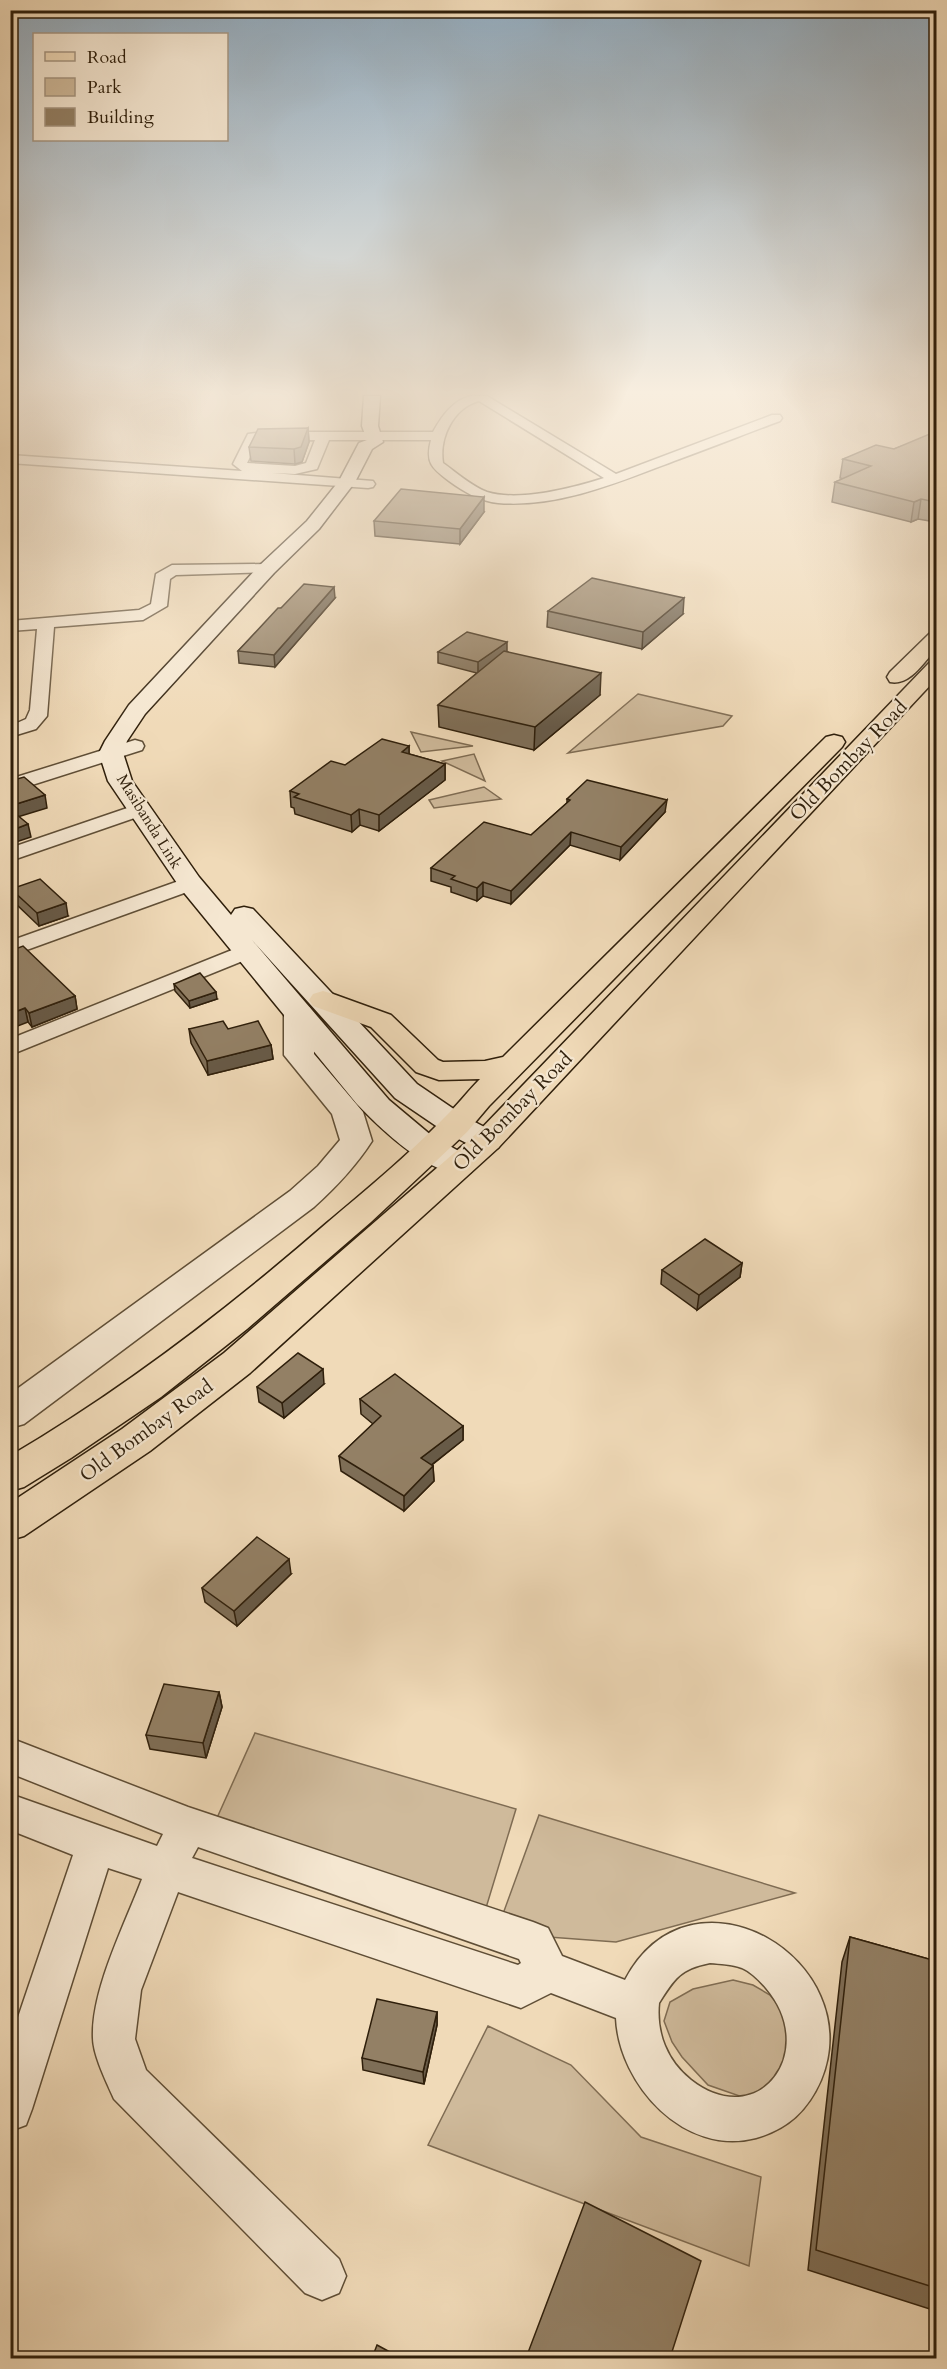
<svg xmlns="http://www.w3.org/2000/svg" width="947" height="2369" font-family="Cardo,serif">
  <rect width="100%" height="100%" fill="#f0dab8"/>
  <filter id="stains"><feTurbulence type="fractalNoise" baseFrequency=".00333" numOctaves="4"/><feColorMatrix values="0 0 0 0 .2 0 0 0 0 .09 0 0 0 0 .02 0 0 0 .5 -.17"/></filter>
  <radialGradient id="worn" r=".72"><stop offset=".6" stop-color="#630" stop-opacity="0"/><stop offset="1" stop-color="#630" stop-opacity=".3"/></radialGradient>
  <g fill="#cfba9b" stroke="#7f6c53" stroke-width="1.5">
    <path d="M638 694 732 716 723 726 568 753Z"/>
    <path d="M411 732 473 746 421 752Z"/>
    <path d="M474 754 485 781 442 761Z"/>
    <path d="M484 787 501 799 434 808 429 800Z"/>
    <path d="M255 1733 516 1809 482 1921 208 1838Z"/>
    <path d="M539 1815 795 1893 616 1942 496 1933Z"/>
    <path d="M733 1980 753 1985 770 1995 782 2010 792 2030 791 2069 748 2099 708 2085 682 2057 672 2042 664 2021 670 2002 693 1989Z"/>
    <path d="M488 2026 571 2065 641 2137 761 2177 749 2266 428 2145Z"/>
  </g>
  <g fill="none" stroke-linecap="round" stroke-linejoin="round">
    <g stroke="#5f4e36" stroke-width="3">
      <g id="minor">
        <path d="M471 396H487L616 474 772 415H780L782 418 780 421C745 434 710 448 674 461 619 482 558 508 498 503 480 501 464 492 449 481 432 468 425 463 431 440H329L317 469 295 474 272 473 373 481 375 484 373 487 368 488 10 463V455L242 471 233 464 248 434 265 432H433C442 416 453 400 471 396ZM479 401 604 478C573 488 519 502 487 492 471 486 457 473 443 463 439 438 453 408 479 401ZM315 440 306 463 295 466 247 463 258 441Z"/>
        <path d="M267 564 272 566 275 569 272 572 176 575 170 579 167 606 143 620 54 627 47 716 36 729 10 737V726L26 719 30 710 37 629 10 631V621L139 610 151 604 156 574 172 565Z"/>
        <path d="M135 740 142 742 144 746 142 750 10 792V779Z"/>
        <path d="M139 804 146 806 149 810 146 814 10 861V848Z"/>
        <path d="M190 877 198 878 201 883 198 888 10 956V941Z"/>
        <path d="M247 944 255 946 258 951 255 956 10 1055V1039Z"/>
        <path d="M10 1738 188 1807 533 1922 548 1928 562 1956 625 1980C692 1853 870 1961 821 2080 808 2110 788 2129 756 2138 685 2157 619 2085 616 2018L551 1993 521 2008 178 1892 141 1990 135 2039 146 2070 339 2259 346 2276 339 2293 322 2300 305 2293 114 2099C107 2083 93 2055 93 2038 91 1990 125 1924 142 1879L108 1868 32 2109 26 2125 10 2131V2041L73 1855 10 1830V1794L157 1846 163 1834 10 1773ZM198 1847 519 1959 521 1963 518 1965 192 1858ZM710 1963C720 1964 732 1964 742 1968 751 1972 760 1981 766 1988 820 2051 759 2133 691 2080 667 2061 656 2033 659 2003 675 1978 680 1969 710 1963Z"/>
      </g>
    </g>
    <g stroke="#5f4e36" stroke-width="3">
      <path id="tertiary" d="M299 1004 309 1007 314 1013V1054L363 1112 372 1141C356 1166 336 1187 314 1207L24 1424 10 1428V1394L290 1191 318 1166 340 1140 332 1114 284 1055V1013L289 1007Z"/>
    </g>
    <g stroke="#2f1f0b" stroke-width="3">
      <path id="secondary" d="M364 396H380L378 426 383 442 372 449 355 482 319 529 274 573 145 714 127 741 123 753 132 781 199 877 231 915 235 909 244 907 253 909 417 1084 467 1118 498 1134 503 1141 498 1148 487 1151 476 1148 445 1132 395 1098 252 940 389 1100 432 1136 471 1158 475 1165 471 1172C434 1182 380 1128 356 1103L181 889 108 781 99 753 105 741 129 705 260 565 307 521 339 481 359 443 367 440 362 426Z"/>
    </g>
    <g stroke="#2f1f0b" stroke-width="3">
      <g id="primary">
        <path d="M936 632V649C924 662 910 686 890 682L887 677 890 672 929 634Z"/>
        <path d="M936 661V679L498 1148 250 1373 150 1451 24 1536 10 1540V1503L122 1429 224 1353 476 1134 929 663Z"/>
        <path d="M834 735 842 737 845 742 842 747 489 1106 467 1132 371 1222 247 1329 161 1397 71 1458 24 1487 10 1491V1456C124 1389 228 1309 328 1222 367 1189 407 1156 443 1119 456 1107 467 1092 480 1079L439 1080 416 1072 371 1027 313 1006 309 1000 313 994 323 991 333 994 391 1015 438 1060 443 1062 485 1061 503 1057 826 737Z"/>
      </g>
    </g>
    <use href="#minor" fill="#f5e7d1" fill-rule="evenodd"/>
    <use href="#tertiary" fill="#f5e7d1" fill-rule="evenodd"/>
    <use href="#secondary" fill="#f5e7d1" fill-rule="evenodd"/>
    <use href="#primary" fill="#f0dab8" fill-rule="evenodd"/>
  </g>
  <g fill="#7e6e57" stroke="#2f1f0b" stroke-width="1.5">
    <path d="M308 428 309 442 302 462 295 464 251 461 249 447Z"/>
    <path d="M936 434V522L918 519 911 522 832 502 835 482 844 479 840 478 843 459 894 449Z"/>
    <path d="M484 512 460 544 375 536 374 521Z"/>
    <path d="M335 598 275 667 239 663 238 651 281 608Z"/>
    <path d="M548 611 683 614 642 649 547 627Z"/>
    <path d="M438 652H507L600 695 534 750 439 727 438 705 477 673 438 663Z"/>
    <path d="M409 746V754L445 764V780L379 831 360 825 352 832 295 814 294 808 291 807 290 791 345 765Z"/>
    <path d="M567 799 665 812 620 860 570 845 511 904 483 896 477 901 451 892V887L431 881V868L531 835 567 803Z"/>
    <path d="M11 889 68 916 39 926 14 902Z"/>
    <path d="M10 951 75 996 77 1009 32 1027 28 1022Z"/>
    <path d="M174 984 217 999 190 1008 175 991Z"/>
    <path d="M189 1029H228L271 1045 273 1059 208 1075 191 1043Z"/>
    <path d="M742 1263 740 1277 697 1310 661 1284 662 1270Z"/>
    <path d="M324 1384 284 1418 259 1402 257 1387Z"/>
    <path d="M360 1399 463 1426V1440L432 1465 433 1466 434 1481 404 1511 341 1471 339 1456 373 1424 361 1414Z"/>
    <path d="M291 1574 237 1626 205 1602 202 1588Z"/>
    <path d="M219 1692 222 1707 206 1758 150 1749 146 1735Z"/>
    <path d="M850 1937 936 1961V2311L808 2270 842 1962Z"/>
    <path d="M437 2012V2025L424 2084 363 2070 362 2058Z"/>
  </g>
  <g fill="#675a47" stroke="#2f1f0b" stroke-width="1.5">
    <path d="M308 428 309 442 302 462 295 464 294 449Z"/>
    <path d="M484 497V512L460 544V529Z"/>
    <path d="M921 499 918 519 911 522 914 502Z"/>
    <path d="M334 587 335 598 275 667 274 655Z"/>
    <path d="M684 598 683 614 642 649 643 632Z"/>
    <path d="M507 642V654L478 674V662Z"/>
    <path d="M601 673 600 695 534 750 535 727Z"/>
    <path d="M409 746V762L402 752Z"/>
    <path d="M445 764V780L379 831V815Z"/>
    <path d="M45 795 47 808 11 819 10 806Z"/>
    <path d="M667 800 665 812 620 860 621 847Z"/>
    <path d="M359 809 360 825 352 832 351 815Z"/>
    <path d="M28 824 31 837 10 844V831Z"/>
    <path d="M571 832 570 845 511 904V891Z"/>
    <path d="M483 882V896L477 901V888Z"/>
    <path d="M66 903 68 916 39 926 37 913Z"/>
    <path d="M216 992 217 999 190 1008 189 1001Z"/>
    <path d="M75 996 77 1009 32 1027 29 1013Z"/>
    <path d="M25 1008 28 1022 10 1029V1014Z"/>
    <path d="M271 1045 273 1059 208 1075 207 1061Z"/>
    <path d="M742 1263 740 1277 697 1310 699 1295Z"/>
    <path d="M323 1369 324 1384 284 1418 282 1403Z"/>
    <path d="M463 1426V1440L421 1473V1458Z"/>
    <path d="M433 1466 434 1481 404 1511V1496Z"/>
    <path d="M289 1559 291 1574 237 1626 234 1611Z"/>
    <path d="M219 1692 222 1707 206 1758 203 1743Z"/>
    <path d="M437 2012V2025L424 2084 423 2072Z"/>
  </g>
  <g fill="#938065" stroke="#2f1f0b" stroke-width="1.5">
    <path d="M308 428 301 447 294 449 249 447 258 429Z"/>
    <path d="M932 433 936 434V502L921 499 914 502 835 482 871 466 843 459 876 445 894 449Z"/>
    <path d="M401 489 484 497 460 529 374 521Z"/>
    <path d="M592 578 684 598 643 632 548 611Z"/>
    <path d="M304 584 334 587 274 655 238 651 278 608H281Z"/>
    <path d="M467 632 507 642 478 662 438 652Z"/>
    <path d="M504 651 601 673 535 727 438 705Z"/>
    <path d="M382 739 409 746 402 752 445 764 379 815 359 809 351 815 294 797 299 794 290 791 331 761 345 765Z"/>
    <path d="M24 777 45 795 10 806V781Z"/>
    <path d="M587 780 667 800 621 847 571 832 511 891 483 882 477 888 451 879 455 876 431 868 484 822 531 835 570 800 567 799Z"/>
    <path d="M10 809 28 824 10 831Z"/>
    <path d="M40 879 66 903 37 913 11 889Z"/>
    <path d="M23 946 75 996 29 1013 25 1008 10 1014V951Z"/>
    <path d="M200 973 216 992 189 1001 174 984Z"/>
    <path d="M223 1021 228 1029 258 1021 271 1045 207 1061 189 1029Z"/>
    <path d="M705 1239 742 1263 699 1295 662 1270Z"/>
    <path d="M298 1353 323 1369 282 1403 257 1387Z"/>
    <path d="M395 1374 463 1426 421 1458 433 1466 404 1496 339 1456 381 1416 360 1399Z"/>
    <path d="M257 1537 289 1559 234 1611 202 1588Z"/>
    <path d="M164 1684 219 1692 203 1743 146 1735Z"/>
    <path d="M850 1937 936 1961V2288L816 2250Z"/>
    <path d="M377 1999 437 2012 423 2072 362 2058Z"/>
    <path d="M585 2202 701 2261 670 2358H526Z"/>
    <path d="M377 2345 401 2358H372Z"/>
  </g>
  <linearGradient id="sky" x2="0" y2="1"><stop stop-color="#91aabd"/><stop offset="0.54" stop-color="#f8eedf"/><stop offset="1" stop-color="#f8eedf" stop-opacity="0"/></linearGradient>
  <rect width="947" height="727" fill="url(#sky)"/>
  <g text-anchor="middle" stroke-width="4.5" stroke-linejoin="round" paint-order="stroke">
    <g font-size="16" fill="#2f1f0b" stroke="#f5e7d1">
      <text transform="translate(150 821) rotate(58)" y="6">Masibanda Link</text>
    </g>
    <g font-size="20" fill="#2f1f0b" stroke="#f5e7d1">
      <text transform="translate(848 760) rotate(-46)" y="7">Old Bombay Road</text>
      <text transform="translate(512 1111) rotate(-45)" y="7">Old Bombay Road</text>
      <text transform="translate(146 1430) rotate(-36)" y="7">Old Bombay Road</text>
    </g>
  </g>
  <rect width="947" height="2369" fill="none" stroke="#f0dab8" stroke-width="36"/>
  <rect x="12" y="12" width="923" height="2345" fill="none" stroke="#2f1f0b" stroke-width="3"/>
  <rect x="18" y="18" width="911" height="2333" fill="none" stroke="#2f1f0b" stroke-width="1.5"/>
  <rect x="33" y="33" width="195" height="108" fill="#f5e7d1" stroke="#a69782" stroke-width="1.5"/>
  <rect x="45" y="52" width="30" height="9" fill="#f0dab8" stroke="#a69782" stroke-width="1.5"/>
  <text x="87" y="63" font-size="18" fill="#2f1f0b">Road</text>
  <rect x="45" y="78" width="30" height="18" fill="#cfba9b" stroke="#a69782" stroke-width="1.5"/>
  <text x="87" y="93" font-size="18" fill="#2f1f0b">Park</text>
  <rect x="45" y="108" width="30" height="18" fill="#938065" stroke="#a69782" stroke-width="1.5"/>
  <text x="87" y="123" font-size="18" fill="#2f1f0b">Building</text>
  <rect width="100%" height="100%" filter="url(#stains)"/>
  <rect width="100%" height="100%" fill="url(#worn)"/>
</svg>
